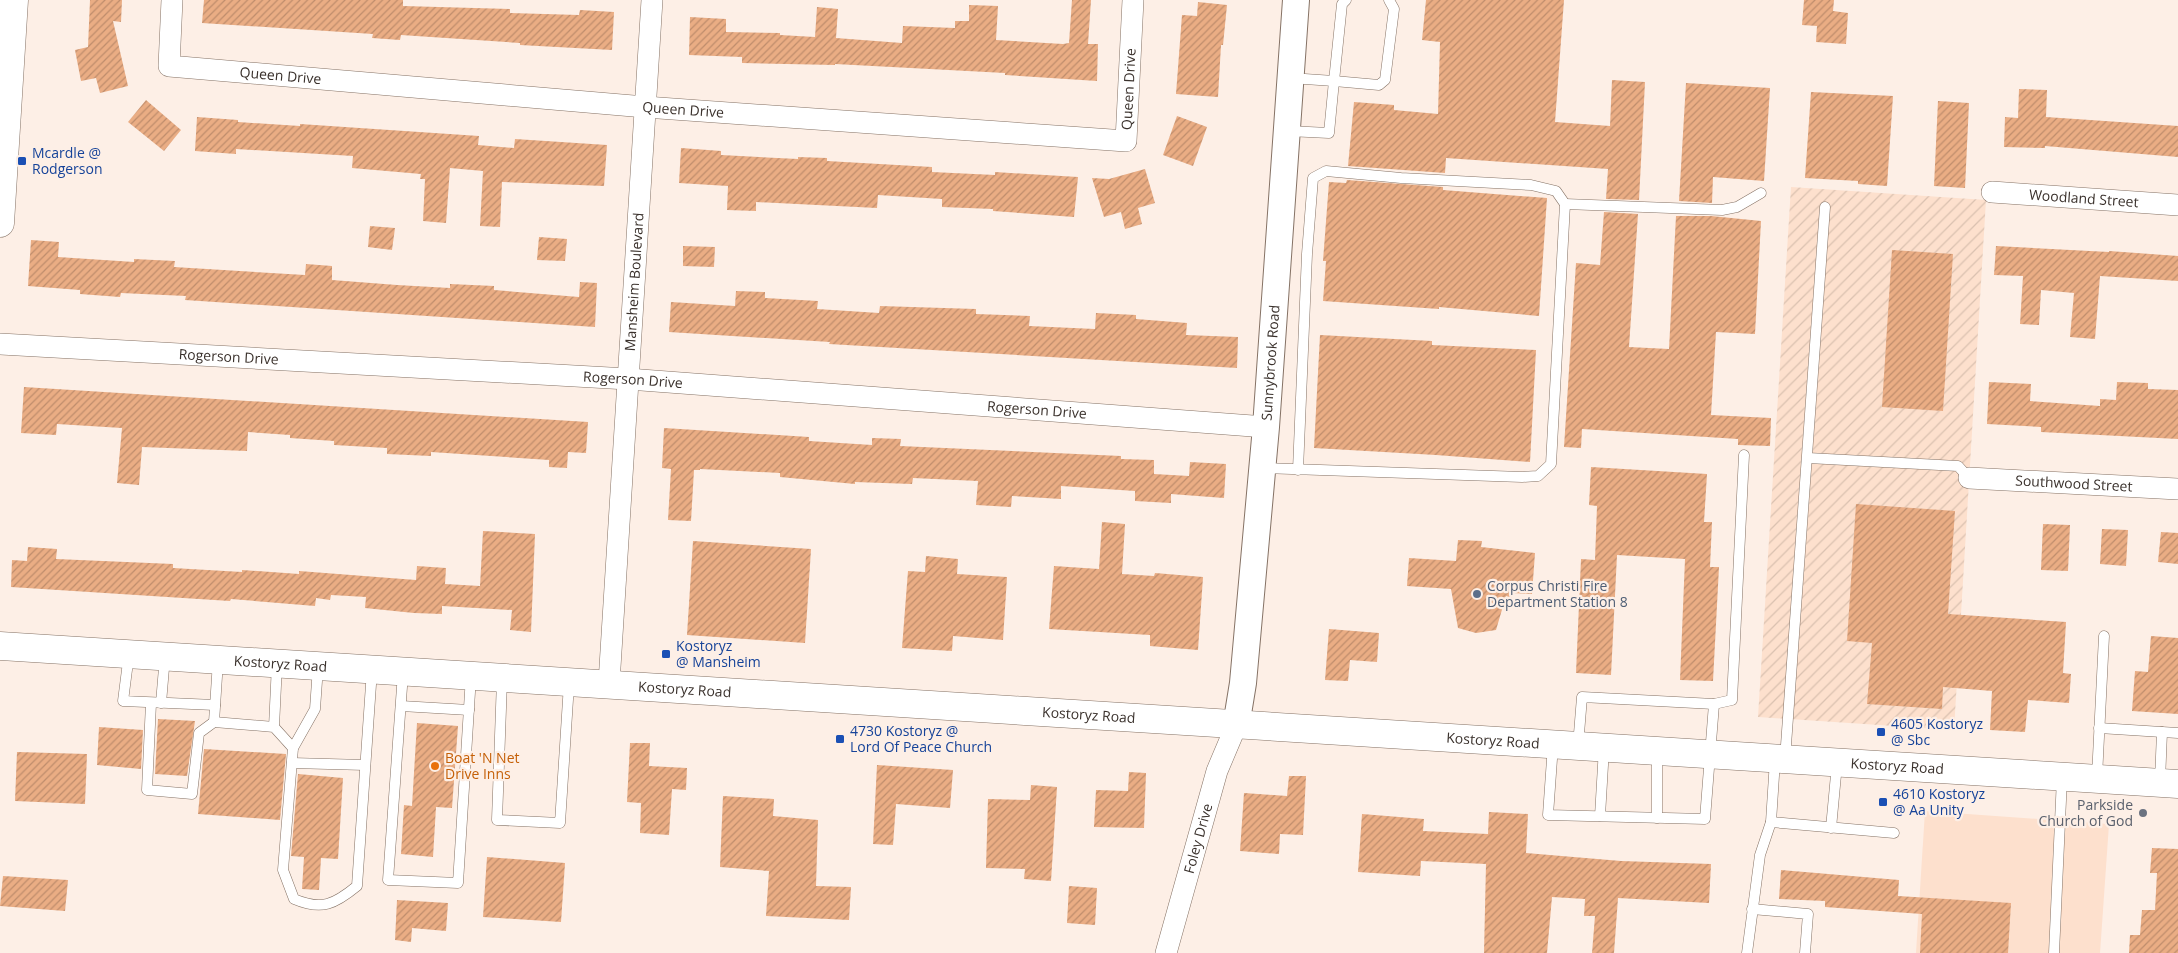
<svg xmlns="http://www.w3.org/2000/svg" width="2178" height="953" font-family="'Open Sans',sans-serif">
  <defs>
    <pattern id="industrial-furrows" width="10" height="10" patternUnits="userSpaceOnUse" patternTransform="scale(1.25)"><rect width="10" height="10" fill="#fde0cd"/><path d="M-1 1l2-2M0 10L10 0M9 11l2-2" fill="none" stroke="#dac1b0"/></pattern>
    <pattern id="building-hatch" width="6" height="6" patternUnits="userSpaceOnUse" patternTransform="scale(1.25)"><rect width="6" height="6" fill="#eaad84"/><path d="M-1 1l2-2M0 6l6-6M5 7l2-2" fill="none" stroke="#bf8d6c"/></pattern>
  </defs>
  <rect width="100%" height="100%" fill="#fdefe6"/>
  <path fill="#fde0cd" d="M1925 811 2109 824 2100 953H1916Z"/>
  <path fill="url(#industrial-furrows)" d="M1791 187 1986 200 1954 730 1758 717Z"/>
  <g fill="url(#building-hatch)">
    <path d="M90 0H122L121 22 113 21 128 86 100 93 96 78 81 81 75 50 88 47Z"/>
    <path d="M204 0H403V6L510 9V13L579 15 580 10 614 12 612 50 520 45V43L401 35 400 40 372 38 373 34 202 23Z"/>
    <path d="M1072 0H1091L1088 44H1098L1097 81 1005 75V73L835 64V65L742 63V57L689 55 690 17 726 19V32L780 33V35L815 37 817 7 838 9 836 38 902 43 903 26 955 28V21H969V5L998 6 996 40 1063 44 1069 43Z"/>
    <path d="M1426 0H1564L1555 122 1610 126 1612 80 1645 82 1639 200 1606 199 1608 169 1446 158 1445 173 1348 166 1354 102 1394 105V110L1438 114 1440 42 1422 40Z"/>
    <path d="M1804 0H1834L1833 11 1848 13 1846 44 1816 42 1817 26 1802 25Z"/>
    <path d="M1198 2 1227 5 1223 45H1221L1218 97 1176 94 1182 15 1197 16Z"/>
    <path d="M1686 83 1770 88 1764 181 1713 177 1712 203 1679 201Z"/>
    <path d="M2019 89 2047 90 2046 117 2178 126V157L2045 146V148L2004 147 2005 117 2018 118Z"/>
    <path d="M1811 92 1893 96 1887 186 1858 184V181L1805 178Z"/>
    <path d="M146 100 181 130 164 151 128 122Z"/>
    <path d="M1938 101 1969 103 1965 188 1934 186Z"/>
    <path d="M1177 116 1207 127 1193 166 1163 155Z"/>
    <path d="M197 117 238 120V122L300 126V124L479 136 478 145 514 148 515 139 607 145 604 186 502 182 500 227 480 226 483 171 450 168 446 223 423 221 425 179H420L421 174 352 168 353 156 236 149V154L195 151Z"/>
    <path d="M681 148 721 151V155L798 159V157L827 158V161L932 167V172L995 175V172L1078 177 1074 217 993 211V209L942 207V199L878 195 877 208 756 202V211L727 210 728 186 679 183Z"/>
    <path d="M1145 169 1155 203 1138 208 1142 224 1125 229 1121 212 1104 217 1092 178 1109 179Z"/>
    <path d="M1347 180 1443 187V190L1547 198 1539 316 1439 307V309L1323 301 1326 261H1323L1329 182 1346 183Z"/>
    <path d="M1604 212 1638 214 1629 347 1669 349 1676 216H1711L1761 221 1755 334 1716 332 1711 415 1771 418 1770 446 1738 445V439L1582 429 1581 448 1564 447 1576 263 1600 265Z"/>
    <path d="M370 226 395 228 392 250 368 247Z"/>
    <path d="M539 237 567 239 565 261 537 260Z"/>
    <path d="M31 240 59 242 58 257 134 262V259L175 261 174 267 305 275 306 264 332 266V280L397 285 450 288V284L494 286V290L579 297 580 282 597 283 595 327 185 300 186 296 121 293 120 297 80 294V290L28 286Z"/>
    <path d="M683 246 715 247 714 267 683 266Z"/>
    <path d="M1996 246 2109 252V251L2178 256V281L2100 276 2095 339 2070 337 2074 293 2041 290 2039 325 2020 324 2023 276 1994 275Z"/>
    <path d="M1892 250 1953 254 1943 411 1882 407Z"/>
    <path d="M736 291 765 292V298L818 301 817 309 879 313 880 306 976 309V314L1030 316 1029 326 1095 329 1096 313 1136 315V319L1187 323 1186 335 1238 337 1237 368 829 344 830 342 669 332 671 302 735 306Z"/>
    <path d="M1320 335 1432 341V345L1536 350 1530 462 1436 455 1314 448Z"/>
    <path d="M1989 382 2031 384 2030 401 2100 406V399L2116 400 2117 382 2148 383V389L2178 390V439L2041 432V427L1987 424Z"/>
    <path d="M24 387 588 422 586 453 568 452 567 468 549 467V460L431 452V456L387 454V448L334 445V441L290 438V435L248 432 247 451 142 447 139 485 117 483 122 428 57 424 56 435 21 433Z"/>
    <path d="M664 428 809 437V441L872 445V438L901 439 900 446 1121 456V459L1154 460V474L1189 476 1190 462 1226 464 1224 498 1171 494V503L1135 501V491L1061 486V499L1012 496 1011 507 976 505 978 481 913 478 912 484 855 482V484L780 477V473L700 469V470H694L691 521 668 520 671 469 662 468Z"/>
    <path d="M1591 467 1707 474 1704 522H1712L1710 567H1719L1713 681 1680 680 1685 559 1617 555 1611 675 1576 673 1581 559 1595 560 1597 506 1589 505Z"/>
    <path d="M1856 504 1955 511 1948 614 2066 622 2063 673 2071 674 2069 703 2028 700 2025 732 1990 730 1992 691 1943 687 1942 709 1867 704 1872 643 1847 641Z"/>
    <path d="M1102 522 1125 524 1122 574 1154 576 1155 573 1203 577 1198 650 1150 646V635L1049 629 1054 566 1099 569Z"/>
    <path d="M2043 524 2070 525 2068 571 2041 570Z"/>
    <path d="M2102 529 2128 530 2126 566 2100 564Z"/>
    <path d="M483 531 535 534 531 632 510 630 512 610 442 606V614L414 613 365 608 366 597 331 595 330 600 316 598 315 606 231 599 230 601 11 587 12 560 27 561 28 547 57 549 56 559 173 564V568L242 572V570L299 574V571L416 580 417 566 446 568 445 584 480 586Z"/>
    <path d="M2161 532 2178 533V564L2158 562Z"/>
    <path d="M1458 540 1482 541 1481 547 1535 553 1532 594 1511 593 1512 598 1506 596 1496 630 1476 633 1458 628 1451 589 1407 586 1409 558 1456 561Z"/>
    <path d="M693 541 811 549 805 643 687 635Z"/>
    <path d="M926 556 958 559 957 574 1007 577 1003 640 953 636 952 651 902 648 908 571 925 572Z"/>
    <path d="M1329 629 1379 633 1377 662 1350 660 1348 681 1325 680Z"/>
    <path d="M2151 636 2178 638V714L2132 711 2135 671 2148 672Z"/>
    <path d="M158 719 195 721 187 776 155 774Z"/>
    <path d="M417 723 458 726 452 808 436 807 433 857 401 854 404 805 412 806Z"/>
    <path d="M99 727 143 730 141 769 97 765Z"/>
    <path d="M630 743H650L649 766 687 768 686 790 672 789 669 835 640 833 641 803 627 802Z"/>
    <path d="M204 749 286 754 280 820 198 814Z"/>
    <path d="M17 752 87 754 85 804 15 801Z"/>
    <path d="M877 765 953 770 950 808 896 804 893 845 873 844Z"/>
    <path d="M1129 772 1146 773 1144 828 1094 827 1096 790 1128 791Z"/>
    <path d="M298 774 343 778 338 859 321 858 319 890 302 889 304 857 291 856Z"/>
    <path d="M1289 776H1306L1303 835 1280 834 1279 854 1240 851 1244 793 1287 796Z"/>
    <path d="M1031 785 1057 787 1051 881 1024 879 1025 869 986 868 988 799 1030 800Z"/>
    <path d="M723 796 774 799 773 816 818 820 816 886 851 887 849 920 766 916 769 871 720 867Z"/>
    <path d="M1489 812 1528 814 1526 853 1621 861 1711 864 1709 903 1618 898 1614 953H1592L1595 916H1584L1585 899 1552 897 1547 953H1484L1486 864 1421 861 1420 876 1358 872 1362 814 1424 819 1423 831 1488 834Z"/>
    <path d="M2152 848 2178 849V953H2129L2130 935H2140L2142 910H2155L2157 873H2150Z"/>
    <path d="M487 857 565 863 561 922 483 917Z"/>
    <path d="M1781 870 1899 880 1898 896 2011 903 2008 953H1920L1922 914 1825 907V901L1779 899Z"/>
    <path d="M3 876 68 880 65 911 0 906Z"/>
    <path d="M1069 886 1097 888 1095 925 1067 923Z"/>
    <path d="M397 900 448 903 446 931 412 928 411 942 395 940Z"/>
  </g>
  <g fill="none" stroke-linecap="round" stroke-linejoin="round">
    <g stroke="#857265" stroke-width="11">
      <g id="service">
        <path d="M1346 0 1342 4 1334 81 1379 85 1385 80 1394 9 1389 0"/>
        <path d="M1288 131 1329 133 1334 81 1290 78"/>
        <path d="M1565 204 1722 210 1737 207 1761 193"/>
        <path d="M1808 458 1958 466 1969 478"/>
        <path d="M1263 468 1522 477 1538 476 1551 464 1565 204 1556 191 1531 185 1401 178 1326 171 1313 178 1307 254 1298 470"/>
        <path d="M129 654 123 701 215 705"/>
        <path d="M218 661 214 722 274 727 293 748"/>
        <path d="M318 667 315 709 293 748 283 870 294 899C322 911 335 904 357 886L372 670"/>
        <path d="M403 673 388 880 458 883 471 676"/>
        <path d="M502 680 497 820 560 823 569 684"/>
        <path d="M151 703 147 790 192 794 199 733 214 722"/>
        <path d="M161 703 165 656"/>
        <path d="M1714 704 1732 700 1744 455"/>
        <path d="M401 706 469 710"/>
        <path d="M274 727 277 664"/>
        <path d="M2099 728 2178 733"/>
        <path d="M1553 745 1548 815 1705 819 1714 704 1582 697 1578 746"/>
        <path d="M1657 752V818"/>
        <path d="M1785 759 1825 207"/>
        <path d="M1775 760 1771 822 1894 833"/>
        <path d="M292 763 365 765"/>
        <path d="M2097 777 2104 636"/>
        <path d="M2160 781 2162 732"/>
        <path d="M1600 816 1604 748"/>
        <path d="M1831 828 1837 764"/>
        <path d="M1752 909 1808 914 1805 953"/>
        <path d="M1747 953 1760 855 1771 822"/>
        <path d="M2054 953 2062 778"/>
      </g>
    </g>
    <g stroke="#857265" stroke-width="22">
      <g id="minor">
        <path id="s1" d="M172 0 169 66 645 107 1126 141 1133 0"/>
        <path id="s2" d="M1992 192 2178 205"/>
        <path id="s3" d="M0 344 628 379 1266 427"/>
        <path id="s4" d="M1969 478 2178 489"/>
        <path id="s5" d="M609 683 652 0"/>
        <path id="s6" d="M1166 953 1217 771 1236 726"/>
      </g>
    </g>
    <g stroke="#857265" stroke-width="28">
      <g id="tertiary">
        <path id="s7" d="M1236 726 1243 683 1266 427 1296 0"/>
      </g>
    </g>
    <g stroke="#857265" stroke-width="29">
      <g id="secondary">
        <path d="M0 223 14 0"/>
        <path id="s8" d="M0 646 2178 784"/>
      </g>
    </g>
    <use href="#service" stroke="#fff" stroke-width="10"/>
    <use href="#minor" stroke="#fff" stroke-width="21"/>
    <use href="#tertiary" stroke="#fff" stroke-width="26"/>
    <use href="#secondary" stroke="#fff" stroke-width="28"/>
  </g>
  <g fill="#1a4fb4" stroke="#fdefe6" stroke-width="2">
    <rect x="17" y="156" width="10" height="10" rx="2.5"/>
    <rect x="661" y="649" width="10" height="10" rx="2.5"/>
    <rect x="1876" y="727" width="10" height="10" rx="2.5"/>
    <rect x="835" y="734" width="10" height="10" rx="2.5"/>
    <rect x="1878" y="797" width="10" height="10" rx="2.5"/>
  </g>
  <circle fill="#5c6f8a" stroke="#fdefe6" stroke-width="2" cx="1477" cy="594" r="5"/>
  <circle fill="#e8710a" stroke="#fdefe6" stroke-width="2" cx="435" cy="766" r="5"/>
  <circle fill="#6b7280" stroke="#fdefe6" stroke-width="2" cx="2143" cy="813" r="5"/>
  <g text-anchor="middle" stroke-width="4.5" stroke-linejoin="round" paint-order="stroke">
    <g font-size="14" fill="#3a312c" stroke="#fdefe6">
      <text dy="5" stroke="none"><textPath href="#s1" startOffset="178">Queen Drive</textPath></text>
      <text dy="5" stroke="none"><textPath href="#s1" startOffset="1078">Queen Drive</textPath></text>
      <text dy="5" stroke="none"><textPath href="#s1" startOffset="582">Queen Drive</textPath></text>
      <text dy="5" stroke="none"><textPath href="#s2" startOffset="92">Woodland Street</textPath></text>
      <text dy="5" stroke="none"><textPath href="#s5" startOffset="402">Mansheim Boulevard</textPath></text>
      <text dy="5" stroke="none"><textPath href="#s3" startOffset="229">Rogerson Drive</textPath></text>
      <text dy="5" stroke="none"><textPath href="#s7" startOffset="365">Sunnybrook Road</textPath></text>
      <text dy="5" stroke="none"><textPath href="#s3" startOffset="634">Rogerson Drive</textPath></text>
      <text dy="5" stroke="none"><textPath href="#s3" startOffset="1039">Rogerson Drive</textPath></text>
      <text dy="5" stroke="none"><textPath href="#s4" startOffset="105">Southwood Street</textPath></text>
      <text dy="5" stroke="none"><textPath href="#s8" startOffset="281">Kostoryz Road</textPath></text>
      <text dy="5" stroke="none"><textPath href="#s8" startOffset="686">Kostoryz Road</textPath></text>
      <text dy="5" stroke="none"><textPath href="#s8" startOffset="1091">Kostoryz Road</textPath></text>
      <text dy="5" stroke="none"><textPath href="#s8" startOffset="1496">Kostoryz Road</textPath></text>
      <text dy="5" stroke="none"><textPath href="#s8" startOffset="1901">Kostoryz Road</textPath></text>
      <text dy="5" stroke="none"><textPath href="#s6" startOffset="119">Foley Drive</textPath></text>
    </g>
    <g font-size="14" fill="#164399" stroke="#fdefe6" text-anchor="start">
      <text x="32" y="158">Mcardle @<tspan x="32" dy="16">Rodgerson</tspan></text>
      <text x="676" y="651">Kostoryz<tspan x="676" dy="16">@ Mansheim</tspan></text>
      <text x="1891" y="729">4605 Kostoryz<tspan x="1891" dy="16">@ Sbc</tspan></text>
      <text x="850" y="736">4730 Kostoryz @<tspan x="850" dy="16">Lord Of Peace Church</tspan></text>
      <text x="1893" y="799">4610 Kostoryz<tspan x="1893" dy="16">@ Aa Unity</tspan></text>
    </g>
    <g font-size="14" fill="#4e5e75" stroke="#fdefe6" text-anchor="start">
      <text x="1487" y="591">Corpus Christi Fire<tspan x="1487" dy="16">Department Station 8</tspan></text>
    </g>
    <g font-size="14" fill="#c56008" stroke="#fdefe6" text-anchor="start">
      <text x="445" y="763">Boat 'N Net<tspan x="445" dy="16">Drive Inns</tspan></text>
    </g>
    <g font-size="14" fill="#5b616d" stroke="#fdefe6" text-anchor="end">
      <text x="2133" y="810">Parkside<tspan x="2133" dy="16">Church of God</tspan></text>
    </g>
  </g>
</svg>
